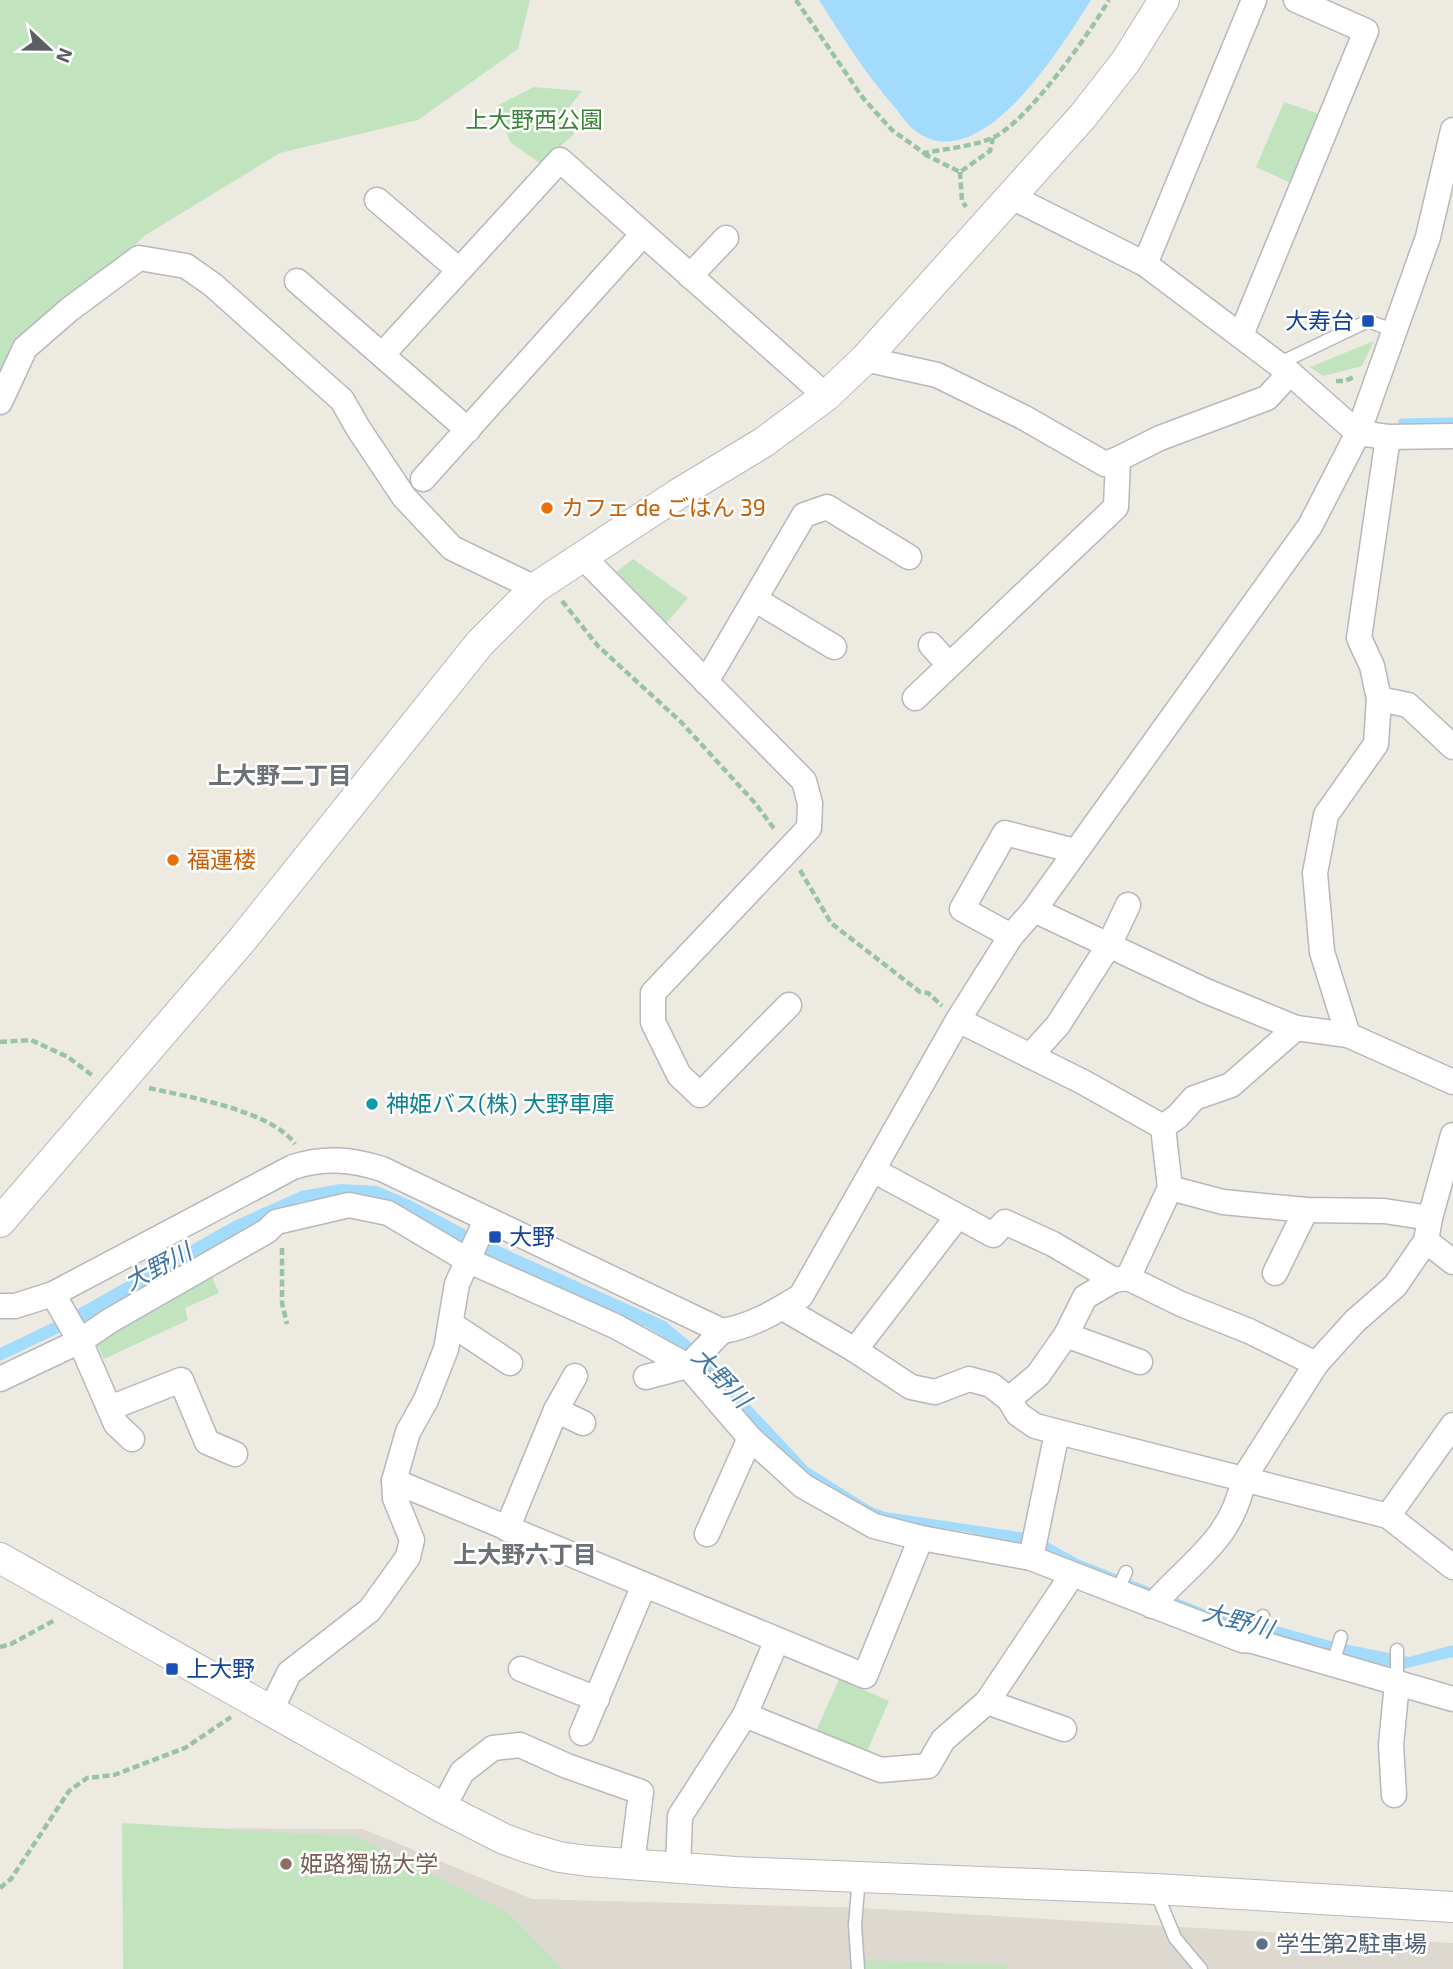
<svg xmlns="http://www.w3.org/2000/svg" width="1453" height="1969" font-family="'Exo 2','Noto Sans JP',sans-serif">
  <rect width="100%" height="100%" fill="#edeae2"/>
  <path fill="#ddd9d0" d="M125 1828 363 1829 532 1899 861 1908 1453 1943V1969H123Z"/>
  <g fill="#c1e4bf">
    <path d="M0 0H530L518 49 418 120 280 153 144 236 0 391Z"/>
    <path d="M534 87 582 91 563 115 574 134 541 164 510 142 497 106Z"/>
    <path d="M1284 102 1325 116 1302 188 1256 167Z"/>
    <path d="M1374 341 1362 366 1323 376 1310 367Z"/>
    <path d="M633 559 688 598 661 629 610 577Z"/>
    <path d="M211 1274 219 1293 185 1308 188 1320 104 1359 94 1339Z"/>
    <path d="M839 1679 889 1701 864 1758 814 1736Z"/>
    <path d="M122 1823 358 1837 507 1912 563 1969H123Z"/>
    <path d="M865 1960 1007 1965V1969H865Z"/>
  </g>
  <g fill="#a3dbfc">
    <path d="M819 0H1091C1063 44 979 184 913 129 905 122 899 112 892 104 864 72 842 36 819 0Z"/>
    <path d="M340 1184 377 1186 410 1200 481 1238 665 1321 693 1344 808 1467 870 1506 885 1512 1033 1534 1078 1559 1209 1611 1258 1621 1334 1642 1409 1657 1453 1645V1657L1402 1669 1344 1656 1201 1617 1027 1547 968 1532 906 1524 866 1515 800 1474 687 1351 648 1328 494 1260 387 1202 337 1196 300 1202 230 1239 95 1316 0 1361V1348L60 1319 234 1221 301 1191Z"/>
  </g>
  <g fill="none" stroke-linecap="round" stroke-linejoin="round">
    <path stroke="#a3dbfc" stroke-width="7" d="M1402 422 1453 421"/>
    <g stroke="#b5b8bc" stroke-width="15">
      <g id="service">
        <path d="M1278 364 1368 321 1395 331"/>
        <path d="M1117 1592 1126 1572"/>
        <path d="M1253 1641 1263 1616"/>
        <path d="M1333 1663 1341 1637"/>
        <path d="M1397 1683V1650"/>
        <path d="M1155 1889 1175 1938 1201 1969"/>
        <path d="M858 1969 855 1925 859 1877"/>
      </g>
    </g>
    <g stroke="#b5b8bc" stroke-width="27">
      <g id="minor">
        <path d="M1012 197 1145 264 1290 373 1358 433 1388 437 1453 436"/>
        <path d="M377 200 459 270"/>
        <path d="M1145 264 1254 0"/>
        <path d="M690 276 726 238"/>
        <path d="M297 281 468 430"/>
        <path d="M1241 335 1366 31 1296 0"/>
        <path d="M382 355 560 160 826 396"/>
        <path d="M865 359 937 375 1023 417 1105 464 1118 459"/>
        <path d="M0 402 25 348 70 309 139 258 186 266 213 285 342 400 358 428 404 497 452 548 535 588"/>
        <path d="M423 479 643 234"/>
        <path d="M582 556 804 781 810 803 809 828 653 993V1022L679 1075 700 1095 789 1005"/>
        <path d="M756 600 834 647"/>
        <path d="M931 645 949 665"/>
        <path d="M706 682 804 515 827 507 909 557"/>
        <path d="M915 698 1116 507 1118 459 1160 438 1267 398 1290 373"/>
        <path d="M1379 699 1408 705 1453 747"/>
        <path d="M1034 910 1206 991 1296 1028 1348 1035 1453 1082"/>
        <path d="M1011 936 962 909 1005 833 1075 851"/>
        <path d="M958 1020 1083 1082 1163 1127"/>
        <path d="M1348 1035 1322 952 1315 873 1326 815 1376 744 1379 699 1372 666 1359 638 1388 437"/>
        <path d="M1030 1056 1058 1025 1109 945 1128 905"/>
        <path d="M873 1170 993 1235 1005 1222 1053 1244 1114 1280"/>
        <path d="M1170 1188 1223 1202 1306 1210 1384 1211 1430 1218"/>
        <path d="M1426 1241 1453 1262"/>
        <path d="M1275 1273 1306 1210"/>
        <path d="M1128 1278 1181 1304 1249 1331 1316 1364"/>
        <path d="M53 1294 80 1341 116 1424 132 1439"/>
        <path d="M0 1306H15L53 1294 293 1167C324 1157 351 1159 382 1169L722 1331C750 1327 777 1311 801 1296L958 1020 1011 936 1034 910 1310 526 1358 433 1428 237 1453 130"/>
        <path d="M783 1308 855 1350 911 1387 935 1392 969 1379 991 1385 1009 1399 1018 1414 1035 1426 1388 1516 1453 1567"/>
        <path d="M451 1324 510 1363"/>
        <path d="M1066 1335 1140 1362"/>
        <path d="M855 1350 957 1217"/>
        <path d="M646 1377 688 1366 722 1331"/>
        <path d="M0 1379 80 1341 111 1320 267 1231 276 1222 349 1205 388 1213 467 1260 615 1326 688 1366 750 1438 803 1486 874 1526 921 1538 1031 1558 1242 1640 1253 1641 1453 1699"/>
        <path d="M1009 1399 1038 1375 1066 1335 1085 1297 1114 1280 1128 1278 1170 1188 1163 1127 1178 1116 1194 1098 1231 1085 1296 1028"/>
        <path d="M110 1408 181 1380 207 1442 235 1454"/>
        <path d="M556 1410 583 1423"/>
        <path d="M394 1481 865 1676 921 1538"/>
        <path d="M1388 1516 1453 1425"/>
        <path d="M507 1529 556 1410 575 1376"/>
        <path d="M707 1534 750 1438"/>
        <path d="M1031 1558 1057 1433"/>
        <path d="M1152 1606C1191 1561 1232 1541 1244 1478L1316 1364 1355 1321 1395 1286 1426 1241 1430 1218 1453 1135"/>
        <path d="M521 1669 597 1699"/>
        <path d="M987 1702 1064 1729"/>
        <path d="M270 1712 289 1673 370 1610 408 1557 412 1540 395 1498 394 1481 408 1432 426 1400 446 1349 457 1284 486 1220"/>
        <path d="M745 1715 881 1770 928 1766 943 1740 987 1702 1072 1575"/>
        <path d="M582 1733 644 1585"/>
        <path d="M1394 1795 1391 1745 1397 1683"/>
        <path d="M443 1808 462 1772 493 1748 520 1745 567 1766 641 1792 632 1864"/>
        <path d="M678 1868 680 1816 745 1715 777 1640"/>
      </g>
    </g>
    <g stroke="#b5b8bc" stroke-width="32">
      <g id="tertiary">
        <path d="M0 1222 242 940 480 643 535 588 678 494 764 442 826 396 865 359 1083 116 1126 61 1164 0"/>
        <path d="M0 1558 443 1808 504 1839 529 1848 559 1857 588 1861 735 1872 1155 1889 1453 1907"/>
      </g>
    </g>
    <g stroke="#99c4a3" stroke-width="4.5" stroke-dasharray="7 3.5" stroke-linecap="butt">
      <path d="M796 0 863 98 892 130 924 153C945 149 974 146 992 138 1027 123 1089 34 1109 0"/>
      <path d="M924 154 960 172 990 151 993 138"/>
      <path d="M960 172 962 201 966 207"/>
      <path d="M1336 381H1345L1354 377"/>
      <path d="M562 601 598 646 681 722 755 803 775 830"/>
      <path d="M800 870 831 923 920 992 928 993 942 1006"/>
      <path d="M0 1042 31 1040 68 1057 93 1076"/>
      <path d="M149 1088C189 1097 272 1111 295 1144"/>
      <path d="M282 1248V1303L287 1324"/>
      <path d="M0 1647 11 1644 55 1620"/>
      <path d="M0 1888 11 1879 69 1791 87 1778 114 1775 185 1748 231 1717"/>
    </g>
    <use href="#service" stroke="#fff" stroke-width="12"/>
    <use href="#minor" stroke="#fff" stroke-width="24"/>
    <use href="#tertiary" stroke="#fff" stroke-width="30"/>
  </g>
  <g fill="#1a4fb4" stroke="#fff" stroke-width="2.5">
    <rect x="1361" y="314" width="14" height="14" rx="3.5"/>
    <rect x="488" y="1230" width="14" height="14" rx="3.5"/>
    <rect x="165" y="1662" width="14" height="14" rx="3.5"/>
  </g>
  <g fill="#e8710a" stroke="#fff" stroke-width="2.5">
    <circle cx="547" cy="508" r="7"/>
    <circle cx="173" cy="860" r="7"/>
  </g>
  <circle fill="#0f9aa8" stroke="#fff" stroke-width="2.5" cx="372" cy="1104" r="7"/>
  <circle fill="#8d6e63" stroke="#fff" stroke-width="2.5" cx="286" cy="1864" r="7"/>
  <circle fill="#5c6f8a" stroke="#fff" stroke-width="2.5" cx="1262" cy="1944" r="7"/>
  <g text-anchor="middle" stroke-width="5" stroke-linejoin="round" paint-order="stroke">
    <g font-size="23" fill="#398438" stroke="#fff">
      <text x="534" y="128">上大野西公園</text>
    </g>
    <g font-size="23" fill="#164399" stroke="#fff" text-anchor="start">
      <text x="1354" y="329" text-anchor="end">大寿台</text>
      <text x="509" y="1245">大野</text>
      <text x="186" y="1677">上大野</text>
    </g>
    <g font-size="23" fill="#c56008" stroke="#fff" text-anchor="start">
      <text x="561" y="516">カフェ de ごはん 39</text>
      <text x="187" y="868">福運楼</text>
    </g>
    <g font-size="23" fill="#0d838f" stroke="#fff" text-anchor="start">
      <text x="386" y="1112">神姫バス(株) 大野車庫</text>
    </g>
    <g font-size="23" fill="#785e54" stroke="#fff" text-anchor="start">
      <text x="300" y="1872">姫路獨協大学</text>
    </g>
    <g font-size="23" fill="#4e5e75" stroke="#fff" text-anchor="start">
      <text x="1276" y="1952">学生第2駐車場</text>
    </g>
    <g font-size="24" font-weight="bold" fill="#6c7175" stroke="#fff">
      <text x="280" y="784">上大野二丁目</text>
      <text x="525" y="1563">上大野六丁目</text>
    </g>
    <g font-size="24" font-style="italic" fill="#3f76a5" stroke="#fff">
      <text transform="translate(158 1267) rotate(-28)" y="8">大野川</text>
      <text transform="translate(721 1378) rotate(46)" y="8">大野川</text>
      <text transform="translate(1238 1621) rotate(15)" y="8">大野川</text>
    </g>
  </g>
  <g transform="translate(49 49) rotate(112)" stroke="#ffffff" stroke-width="5" paint-order="stroke">
  <path d="M0-5L12 26L0 18L-12 26Z" fill="#5b5f63"/>
  <text y="-10" font-size="19" font-weight="bold" text-anchor="middle" fill="#5b5f63">N</text>
  </g>
</svg>
